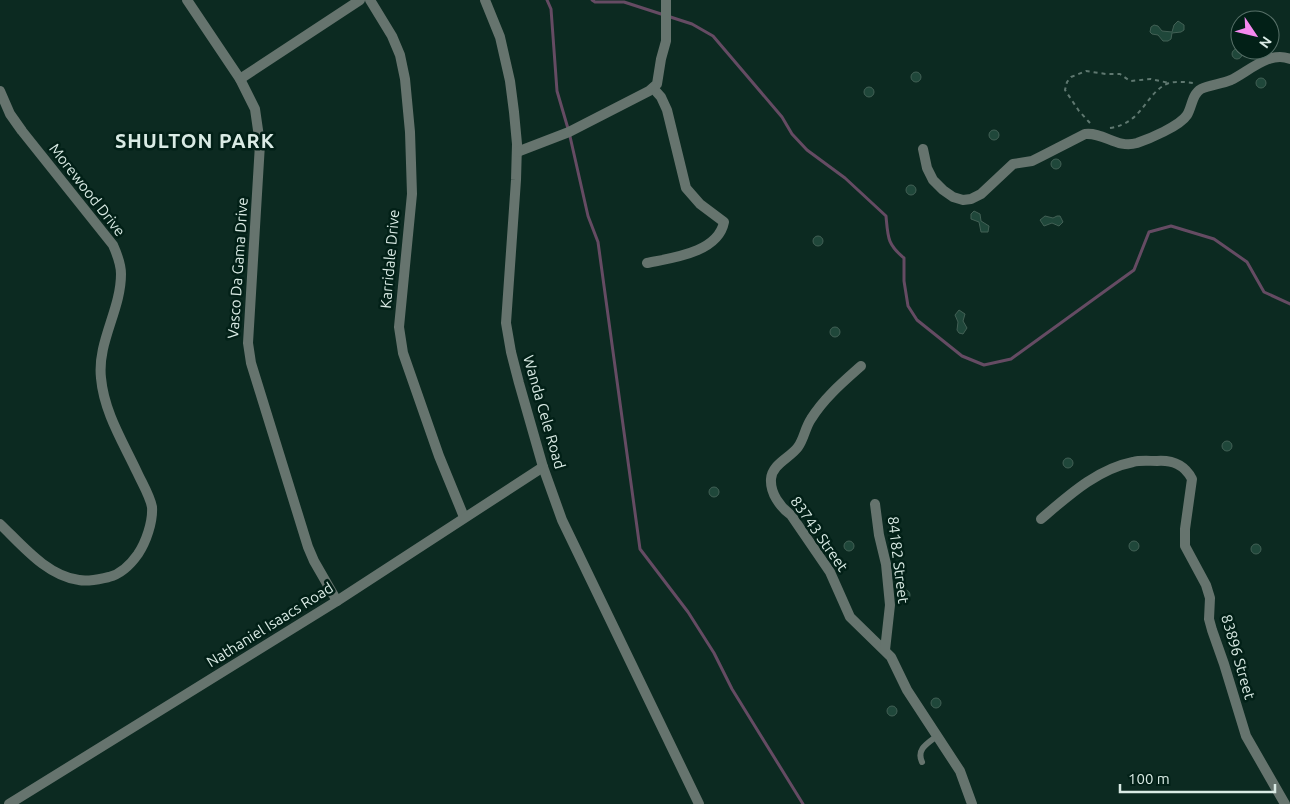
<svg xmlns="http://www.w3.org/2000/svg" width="1290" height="804" font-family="Ubuntu,sans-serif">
  <rect width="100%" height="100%" fill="#0c2a21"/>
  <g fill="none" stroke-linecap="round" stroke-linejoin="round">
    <g stroke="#654b63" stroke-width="3">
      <path d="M547 0 551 9 557 91 569 132 588 216 598 242 640 549 688 612 714 653 732 689 803 804"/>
      <path d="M592 0 595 2H624L692 24 713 36 782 117 792 134 807 150 845 178 886 216C888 237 887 244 904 258V281L908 306 917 320 962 356 984 365 1011 359 1134 270 1149 232 1171 226 1214 239 1247 262 1264 292 1290 304"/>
    </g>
  </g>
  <g fill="#1f473a" stroke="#426055">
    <path d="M1178 21 1184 25V30L1181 32 1172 33 1171 39 1168 41H1163L1158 35 1152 34 1150 32 1151 27 1154 25 1158 26 1162 31 1172 32 1174 25Z"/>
    <circle cx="1237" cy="54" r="5"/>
    <circle cx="916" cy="77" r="5"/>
    <circle cx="1261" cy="83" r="5"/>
    <circle cx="869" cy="92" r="5"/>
    <circle cx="994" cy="135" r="5"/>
    <circle cx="1056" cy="164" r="5"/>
    <circle cx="911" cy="190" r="5"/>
    <path d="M974 211 980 214 981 221 989 226 988 232H981L979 222 971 219V214Z"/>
    <path d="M1045 216 1053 218 1057 216H1060L1063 222 1059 226 1052 223 1044 226 1040 220Z"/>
    <circle cx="818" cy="241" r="5"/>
    <path d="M959 310 965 314 963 321 967 328 963 334 959 333 957 330 958 322 955 315Z"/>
    <circle cx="835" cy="332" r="5"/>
    <circle cx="1227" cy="446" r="5"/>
    <circle cx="1068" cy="463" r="5"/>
    <circle cx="714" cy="492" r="5"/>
    <circle cx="849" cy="546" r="5"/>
    <circle cx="1134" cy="546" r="5"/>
    <circle cx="1256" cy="549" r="5"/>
    <circle cx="905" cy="595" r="5"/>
    <circle cx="936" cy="703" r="5"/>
    <circle cx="892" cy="711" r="5"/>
  </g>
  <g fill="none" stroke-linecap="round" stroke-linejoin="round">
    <g stroke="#5f7870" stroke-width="2" stroke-dasharray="4 4" stroke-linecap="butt">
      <path d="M1090 123 1079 111 1065 90 1067 82 1071 77 1086 71 1106 74H1120L1130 81 1151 79 1169 83"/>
      <path d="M1110 128C1144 123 1145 92 1169 83 1176 81 1185 82 1193 83"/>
    </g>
    <path stroke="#66746e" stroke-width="6" d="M922 762C916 749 928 743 937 736"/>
    <g stroke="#66746e" stroke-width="10">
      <path d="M187 0 240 79 255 109 260 144 248 343 251 363 308 547 314 561 337 601"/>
      <path d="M370 0 392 36 400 55 405 79 410 132 412 194 399 327 403 353 439 456 464 517"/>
      <path d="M485 0 500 37 510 81 514 112 517 144 516 180 506 323 511 352 519 383 543 467 562 520 699 804"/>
      <path d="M240 79 360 0"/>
      <path d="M0 91 10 114 22 131 113 245C117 254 121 264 121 274 121 310 97 342 101 378 104 412 123 442 137 472 142 483 150 496 152 507 153 522 146 542 138 554 131 564 121 574 109 577 99 579 89 582 79 580 47 576 22 545 0 524"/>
      <path d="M923 149 927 168 933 180 943 190 953 197 963 200 971 199 981 194 1013 164 1032 161 1042 156 1085 134C1104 132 1117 149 1137 143 1149 139 1180 126 1187 115 1192 107 1192 94 1201 89 1210 85 1221 84 1231 80 1248 72 1270 50 1290 59"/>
      <path d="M517 152 569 132 649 91 657 84 661 59 666 41V0"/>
      <path d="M647 263C671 258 718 253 724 222L700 204 686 188 667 110 661 97 653 88"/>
      <path d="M861 366C843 382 824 398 811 419 805 428 804 439 798 447 790 458 772 464 771 479 770 493 780 507 791 515L830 572 850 617 891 657 907 690 960 771 972 804"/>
      <path d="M875 504 879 535 886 564 890 605 885 650"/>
      <path d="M1041 519C1068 496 1097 469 1133 462 1140 460 1149 461 1157 461 1172 460 1184 464 1192 479L1185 529V546L1206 585 1210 598 1209 619 1212 630 1224 664 1246 736 1285 804"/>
      <path d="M9 804 337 601 543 467"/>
    </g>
  </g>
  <g text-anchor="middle" stroke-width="5" stroke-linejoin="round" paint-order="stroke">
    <g font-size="15" fill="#daebe5" stroke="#022017">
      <text transform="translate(87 190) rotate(52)" y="5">Morewood Drive</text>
      <text transform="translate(390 259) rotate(-85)" y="5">Karridale Drive</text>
      <text transform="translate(238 268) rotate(-86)" y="5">Vasco Da Gama Drive</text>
      <text transform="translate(544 412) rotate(74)" y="5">Wanda Cele Road</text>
      <text transform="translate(819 534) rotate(55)" y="5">83743 Street</text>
      <text transform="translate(898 560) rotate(83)" y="5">84182 Street</text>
      <text transform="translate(270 625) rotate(-32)" y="5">Nathaniel Isaacs Road</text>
      <text transform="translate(1238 657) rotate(74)" y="5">83896 Street</text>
    </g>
    <g font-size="20" font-weight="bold" letter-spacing="1" fill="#daebe5" stroke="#022017">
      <text x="195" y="148">SHULTON PARK</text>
    </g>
  </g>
  <g transform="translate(1255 35) rotate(125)"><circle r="24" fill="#022017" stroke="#587169"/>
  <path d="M0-4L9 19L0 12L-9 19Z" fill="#f589ef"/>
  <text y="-8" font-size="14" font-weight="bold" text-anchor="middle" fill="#daebe5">N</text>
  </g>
  <path d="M1120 784v8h155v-8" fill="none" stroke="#daebe5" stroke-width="2.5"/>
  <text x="1128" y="784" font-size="15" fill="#daebe5" stroke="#022017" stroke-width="4" paint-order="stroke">100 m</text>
</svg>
